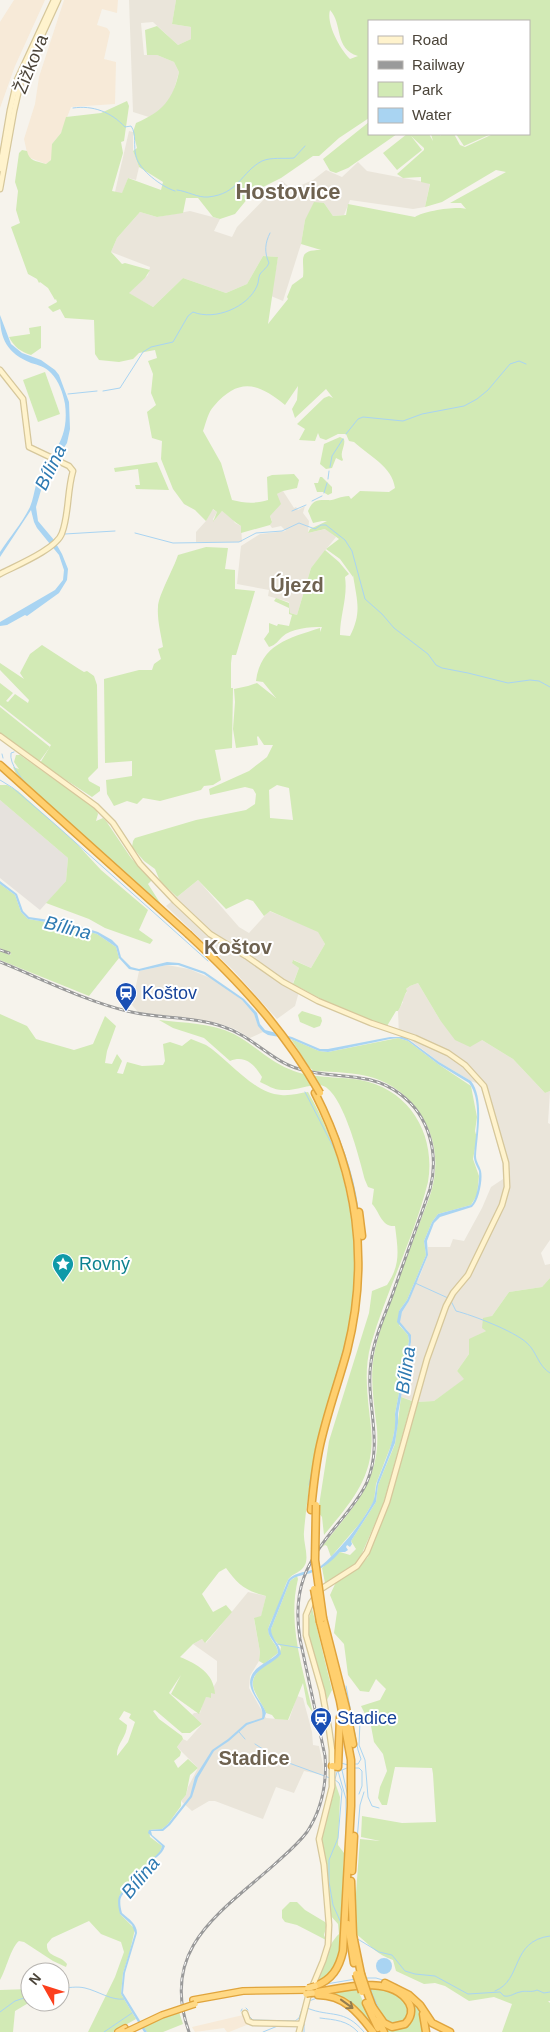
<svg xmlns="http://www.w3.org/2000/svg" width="550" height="2032" font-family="Arial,sans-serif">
  <rect width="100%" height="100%" fill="#f6f3ec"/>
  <g fill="#eae5da">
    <path d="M129 0H176L172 24 191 27V39L178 45 153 22 141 23 144 55H157L174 62 179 72 173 93 166 106 149 117 133 112Z"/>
    <path d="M129 131 133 132V151L139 167 136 180 128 178 122 194 115 192Z"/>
    <path d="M358 162 367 171 430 183 425 207 413 209 350 200 344 215 333 216 324 203 305 220 301 244 283 301 271 296 278 257 263 256 247 284 226 293 183 278 153 307 128 293 148 275 150 267 111 252 117 238 140 212 157 217 190 211 220 219 214 231 232 237 237 227 282 181 292 189 313 180 326 170 342 177Z"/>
    <path d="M283 491 294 508 296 507 298 510 305 506 303 513 309 521 308 533 326 529 336 537 311 568 297 615 290 613 289 602 268 596 269 590 237 584 241 546 260 534 286 531 281 526 272 528 270 525 272 521 270 516 277 494Z"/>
    <path d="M212 509 217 512 213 519 214 521 222 511 232 518 235 523 241 526 242 542H196V532L206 521Z"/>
    <path d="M198 880 239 927 249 933 269 911 318 931 325 944 311 968 294 960 292 962 299 968 293 983 300 988 295 1006 277 1019 233 970 166 906Z"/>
    <path d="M167 965 189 969 215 980 242 1000 254 1014 258 1025 263 1032 250 1038 235 1029 218 1023 138 1012 132 1005 139 971Z"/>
    <path d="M418 983 440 1020 482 1040 513 1059 545 1093 550 1091 548 1123 550 1124V1240L541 1253 545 1265 550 1264V1278L542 1287 509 1292 492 1316 486 1331 478 1335 469 1354 457 1371 465 1379 434 1401 417 1402 401 1397 411 1342 407 1330 399 1322 402 1312 409 1301 415 1283 419 1278 428 1255V1247H450L453 1239 464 1241 482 1208 491 1187 503 1179 502 1161 481 1085 471 1081 439 1062 409 1039 399 1036 398 1011 403 1002 401 1000 407 992 405 990 410 986Z"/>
    <path d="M248 1592 266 1596 261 1617 254 1619 260 1652 259 1661 250 1676 249 1688 266 1718 289 1720 297 1696 303 1698 312 1732 313 1745 319 1746 323 1765V1775L304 1771 294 1793 276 1787 263 1819 215 1801H209L192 1811 181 1801 186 1795 188 1787 198 1768 177 1747 183 1739 187 1741 202 1724 192 1715 194 1713H200L204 1699 206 1697 211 1698V1693H214V1686L217 1681V1661L193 1644 202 1639 206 1643Z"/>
  </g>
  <g fill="#f7ead8">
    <path d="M14 0H45L15 66 0 108V22Z"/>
    <path d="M64 0H118L117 13 102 9 97 25 107 28 110 32 104 59 116 62 115 104 71 107 61 133 52 144V154L51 160 46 164 28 157 24 139 35 104 39 77Z"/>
    <path d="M243 2015 245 2020 249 2024 229 2032H227L224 2028 195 2032 192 2027Z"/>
  </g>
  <path fill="#e6e2dd" d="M0 800 68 858 66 881 40 910 0 878Z"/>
  <g fill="#d2eab5" fill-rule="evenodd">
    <path d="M176 0H550V1091L545 1093 513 1059 482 1040 470 1047 455 1040 440 1020 418 983 410 986 406 989 407 991C402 999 403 1003 398 1011H396L387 1026 338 1008 293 984 299 968 292 963 293 960 311 968 325 944 318 932 270 911 264 916 253 901 247 899 226 909 198 880 177 897 160 881 155 869 144 861 132 847 133 841 135 838 196 820 246 810 255 804 256 794 253 789 245 787 210 795 209 789 249 771 267 757 273 745H264L258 736 257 737 258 745 236 748 233 729 235 702 234 689 248 686 257 683 276 698 263 682 256 681C261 644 289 638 320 628V632L322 627C310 627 291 628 282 637 277 642 277 644 269 647L264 639 269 632V623L277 626 278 624 289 626 292 615 289 614V608L274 601 276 598 289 603 290 613 297 615 311 568 325 550 339 562 349 574 345 577C348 597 340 615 340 635L350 636C362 612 357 601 353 575V577L340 559 326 549 339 539 325 529 308 533 310 529 327 521H322L313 523 308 511C313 499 318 500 328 500 334 501 340 496 349 496L351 499 360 491 389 492 395 488C392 466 369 456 354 442L349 441 346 434H338L326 440 320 438 318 433 315 441 299 440 305 429 297 424 324 398 329 396 333 398 326 389 295 418 292 409 297 400 298 386 285 405C258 383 239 377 214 406 208 412 206 423 203 431L221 463 232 500C244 503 255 504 268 500L267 477 272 475 294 474 299 480 297 488 283 491 277 494 281 504 270 516 272 522 270 525 241 533V526C234 522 229 516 222 511L213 522 217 512 213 509 206 521 195 510 184 504 173 489 161 459 162 441 152 438 147 412 156 405 151 393 153 374 148 361 157 358 155 350 139 353 133 359 119 362 99 360 95 354 94 320 65 318 60 309 53 312 48 307 57 302 56 299 55 300 48 288 40 282 39 283 37 279 28 274 11 227 20 223 16 210 18 191 15 182 19 153 22 150 27 151C29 161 36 161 46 164L51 160 52 144 61 133 66 117 101 113 127 101 129 106 124 141 121 142 123 153 112 191 122 193 128 178 161 190 163 182 139 167 133 151 137 148 133 132 136 123C162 112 173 100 179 72L174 62 157 55H147L145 30 157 26 178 45 191 39V27L172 24ZM330 10C343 24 334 49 358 56L350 59C340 49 326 24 330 10ZM369 21H529V134H493L465 147 460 145 454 134H442L440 136 441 134H431L433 141 429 134H410V135L407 134 383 153 397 170 422 150 411 136 424 148V150L397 174 403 178 421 177V182L430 184 425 207 442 202 496 170 506 172 450 203H461L466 209C457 206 424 211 415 217L348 204 346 215 333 216 324 203 314 202 305 220 301 244 321 250C296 250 305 260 303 277L292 285 287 297 288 299 268 324 278 257 263 256 247 284 226 293 183 278 153 307 129 293 145 278 150 270 125 263 122 264 111 252 117 238 140 212 157 217 183 213 186 198H198L213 217 220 219 235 214 253 192 281 178 313 156H319L339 138 369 118ZM277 785 289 788 293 820 270 818 269 790Z"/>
    <path d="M369 122V134H397L348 168 336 173 330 171 323 159Z"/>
    <path d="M456 134H491L464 146Z"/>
    <path d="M41 326V348L31 355C21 352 14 347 9 337L30 334 29 328Z"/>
    <path d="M45 372 60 414 38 422 23 380Z"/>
    <path d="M340 437 344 439C346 446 339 452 343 460L342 461 336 458 332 468 326 469 320 464 324 444Z"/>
    <path d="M157 462 169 490 136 489 135 485H140L138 469 115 472 114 468Z"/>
    <path d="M320 477H322L332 487V493L328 495 323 492H317L314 483H318Z"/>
    <path d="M206 547 228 548 225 569 235 570V589L255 591 236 655H232L231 663V688H233L232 748 215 750 221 780 213 785 204 786 201 790 160 801 143 798 137 804 127 801 114 806 107 794 106 780 132 776V761L105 763 104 679 139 670H152L154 664 161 659 158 649 163 647C161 634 157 620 158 607 158 596 174 568 178 555Z"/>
    <path d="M42 645 79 669 84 672 87 671 94 676 97 685 98 768 88 778 89 781 100 787V791L92 797 40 763 51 745 0 705V683L13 693 6 701 8 702 15 694 28 703 29 700 0 670V663L24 679 20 673 30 654Z"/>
    <path d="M0 707 50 747 39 762 0 733Z"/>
    <path d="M16 755H20L96 809 98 814 96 821 103 818 106 821 131 858 152 880 148 884 164 909 16 774 13 767 19 769 14 762Z"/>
    <path d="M0 785H7L18 791 75 842 101 870 148 910 139 930 153 940 150 944 105 928 89 919 46 903 66 881 68 858 0 800Z"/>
    <path d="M0 884 15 895 21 912 28 919 70 926 97 934 116 947 119 958 89 996 0 960V951L10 955 11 953 0 948Z"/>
    <path d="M302 1011 321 1017 322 1021 320 1026 314 1028 300 1022 298 1015Z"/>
    <path d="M0 1014 27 1026 36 1039 74 1050 93 1044 105 1016 116 1026 107 1051 105 1063 112 1064 117 1054 122 1061 117 1073 123 1074 127 1062 142 1066 163 1065 165 1061 163 1044 170 1042 182 1046 191 1039C196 1041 201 1043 206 1045 227 1058 254 1094 281 1095 290 1096 300 1093 308 1092 349 1163 365 1252 348 1333 339 1373 325 1413 316 1453 310 1479 306 1506 304 1532 303 1541 308 1553 306 1562 303 1573 293 1572 288 1580 284 1587 282 1597 279 1605 275 1613 271 1620 268 1629 269 1641 278 1644 278 1653L264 1664 259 1661 260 1652 254 1618 261 1616 266 1596C246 1591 238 1585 226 1568L219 1572 202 1594 213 1612 226 1605 232 1612 205 1643 202 1639 193 1644 180 1657C197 1664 214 1673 215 1694L211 1693V1698L206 1697 199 1714 171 1694 181 1675 169 1693 202 1724 190 1733H182L155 1710 153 1711 159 1719 182 1736 183 1739 177 1747 181 1752 180 1756 174 1761 178 1768 188 1759 198 1768 190 1775 186 1795 181 1801V1806L168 1824 162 1829 149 1830 150 1837 162 1846 159 1854 148 1863 143 1876 119 1896 120 1914 135 1929 130 1951 123 1973 121 1994 136 2019 113 2032H88L115 1977 124 1952 121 1942 101 1934 89 1921 52 1938 47 1944C46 1958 61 1955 67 1964L66 1967 53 1961 24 1942 19 1941C11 1947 6 1970 0 1980ZM124 1711 131 1714 129 1718 135 1722 128 1742 117 1756C116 1744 127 1737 127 1725L119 1719Z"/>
    <path d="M159 1020C184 1023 211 1023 234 1034 253 1044 269 1061 289 1069 311 1079 336 1076 360 1080 410 1089 436 1135 428 1182 414 1238 387 1289 371 1344 363 1372 368 1399 371 1428 376 1475 352 1501 324 1535L322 1517 318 1512 329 1441 369 1313 372 1291 387 1285C401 1264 398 1250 395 1226 381 1227 380 1212 372 1204L374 1189 368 1187 365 1180C360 1161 342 1087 320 1085 307 1085 295 1091 282 1090 274 1090 267 1085 260 1082L262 1077C254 1064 245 1055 230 1061L204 1038 173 1028Z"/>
    <path d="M398 1038 408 1041 438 1064 471 1086 477 1117 475 1131 477 1138 473 1159 479 1176 477 1195 471 1205 438 1214 432 1222 424 1241 426 1255 407 1300 399 1311V1325L408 1335 409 1341 395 1414 396 1423 392 1443 376 1484 374 1501 361 1522 331 1557 327 1546 325 1545 321 1548C351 1509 381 1483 377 1429 374 1402 369 1377 375 1350 385 1308 404 1266 419 1225 425 1208 434 1190 435 1171 439 1130 413 1091 374 1078 355 1072 333 1072 314 1071L309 1067 291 1039 319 1051 328 1052Z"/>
    <path d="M550 1278V2001H548L550 2003V2032H502L512 2004 494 1997 469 2001 445 1986 435 1983 424 1984 396 1971 393 1960C377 1955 369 1944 356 1934V1893L360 1839 380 1841 361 1837 362 1816 402 1823 436 1822 433 1774 432 1768 395 1767 387 1805H382L378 1798 380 1787 387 1771 383 1754 374 1742 371 1726 361 1706 380 1700 386 1689 376 1679 369 1692 360 1691 348 1675 344 1644 334 1633 337 1612 330 1595 336 1582 359 1567 368 1557 417 1402 434 1401 464 1379 457 1371 469 1354V1339L486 1331 482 1328 483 1318 492 1316 509 1292 542 1287Z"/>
    <path d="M401 1397 412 1401 383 1505 360 1558 356 1563 325 1583 322 1568 340 1552 350 1555 356 1549 351 1541 376 1502 378 1485 395 1444Z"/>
    <path d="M297 1576 298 1579C287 1624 303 1669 313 1713L307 1704 303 1683 288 1720 275 1719 272 1715 266 1713C263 1705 258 1699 255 1692 246 1674 267 1664 279 1656L281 1647 271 1636V1629L290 1581Z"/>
    <path d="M312 1608 332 1690 327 1700 308 1632 309 1619Z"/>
    <path d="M335 1782 340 1797 338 1845 344 1853 340 1954 333 1970 323 1980 316 1983C324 1967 326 1946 339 1934L338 1924 330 1915 327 1868 322 1844V1833L333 1796Z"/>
    <path d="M290 1902H297L305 1910 325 1922 327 1924 324 1935 326 1940 297 1925 285 1922 282 1918V1910Z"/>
    <path d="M369 1986C389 1991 400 1991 409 2011L404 2023 390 2025 380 2015Z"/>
    <path d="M357 1988 377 2032 357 2010V2007L341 1997 330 1992Z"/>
    <path d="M30 1989V2002L15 2011 13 2032H0V1990Z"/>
    <path d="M411 2000 419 2010 424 2032H388L385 2027C404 2032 420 2019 411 2000Z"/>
    <path d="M179 2012 183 2024 163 2032H147L143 2026Z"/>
  </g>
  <g fill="#a9d4f2">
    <path d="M0 315 11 344 22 353 41 360 55 370 59 375 69 402 70 429 67 443 45 477 36 507 38 521 54 540 62 554 68 569 67 580 59 593 27 616 25 615 7 625 0 626V622L55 590 63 580 64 570 59 555 37 528 34 522 31 510 0 557V552C10 537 22 523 30 507 33 500 34 492 36 485 49 453 70 443 65 404 63 393 59 381 51 373 46 367 38 365 31 363 7 353 0 339 0 315Z"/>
    <path d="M0 881 17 894 23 911 29 917 70 923 98 932 112 940 118 946 121 957 131 967 139 969 167 962 179 963 205 972 244 999 257 1013 260 1024 265 1030 292 1037 320 1049H328L390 1037H405L439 1062 471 1081C485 1099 477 1136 476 1156 476 1162 480 1166 481 1171 483 1179 479 1201 472 1207L440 1217 434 1223 427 1241 428 1255 409 1301 402 1312 400 1322 411 1335V1342L398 1414V1423L395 1443 378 1485 376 1502 351 1541 352 1544 350 1547 347 1545 346 1547 348 1550 345 1552H340C333 1560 324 1568 313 1572 305 1576 297 1574 290 1581L271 1629C271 1639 280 1643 281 1654 272 1666 249 1669 253 1688 255 1697 263 1704 266 1713L264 1719 247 1725 229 1741 214 1751 198 1778 192 1797 170 1825 163 1831H151L152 1835 165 1846C162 1856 154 1857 150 1865 147 1870 147 1875 144 1879 131 1893 115 1888 122 1913 129 1919 137 1924 137 1933L125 1973 123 1993 147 2032H144L121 1994 123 1973 135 1933 132 1925 120 1914C113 1888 127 1892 141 1878 145 1875 145 1869 148 1864 152 1857 160 1855 162 1846L148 1833 149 1830 162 1829 168 1824 190 1796 195 1777 212 1750 228 1739 246 1723 262 1718C266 1702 242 1691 253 1673 259 1664 271 1661 278 1653 278 1643 268 1639 268 1629L288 1580C297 1570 312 1573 322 1565 339 1551 363 1522 373 1502 376 1495 375 1485 379 1477 387 1457 397 1436 395 1414L409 1341 408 1335 397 1322 399 1311 407 1300 426 1255 424 1241 432 1222 438 1214 471 1205C477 1200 480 1179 479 1171 477 1166 474 1162 474 1157 475 1136 483 1101 469 1083L438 1064 408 1041 398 1038 390 1039 328 1052 319 1051 291 1039 268 1035 263 1032 258 1026 254 1014 242 1000 204 974 178 965H167L139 971 129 969 119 958 116 947 97 934 69 926 28 919 21 912 15 895 0 884Z"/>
    <circle cx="384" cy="1966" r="8"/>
  </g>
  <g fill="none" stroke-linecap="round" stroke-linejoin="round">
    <g stroke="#a9d4f2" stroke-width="1">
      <path d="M73 108C93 105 111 112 125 127L131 126C137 134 133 146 136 156 139 170 162 187 175 191"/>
      <path d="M177 190C187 191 198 198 208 197 239 194 241 172 262 161 271 157 284 159 294 158L305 146"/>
      <path d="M103 391 120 388 143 352 151 347 173 342 188 316 193 312C215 321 248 307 257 286 259 282 258 278 260 274 263 270 267 268 269 263 264 252 265 243 270 233"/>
      <path d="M68 394 97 391"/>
      <path d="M346 434 358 419 363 417 403 421 422 414 464 406 477 399 488 390 510 364 519 361 526 364"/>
      <path d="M330 467 332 456 343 439"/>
      <path d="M328 479 329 471"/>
      <path d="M324 493 327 483"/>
      <path d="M312 501 322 496"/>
      <path d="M292 511 306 505"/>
      <path d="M135 533 173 543 239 542 256 533 282 531 299 523 315 529 321 525H326L345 540 352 551 365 599 382 614 394 628 428 654 436 665 442 668 468 673 508 683 530 680 539 681 550 687"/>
      <path d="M65 534 115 531"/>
      <path d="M14 752 11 753C7 775 60 814 76 829"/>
      <path d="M2 754 3 758"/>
      <path d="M0 780 13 788 57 826 208 961"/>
      <path d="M111 860 191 933"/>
      <path d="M305 1092 339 1158"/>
      <path d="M320 1097C338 1132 353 1170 358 1209"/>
      <path d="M415 1283 448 1298"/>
      <path d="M451 1301 456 1311C472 1315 514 1331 527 1343 537 1352 538 1366 550 1373"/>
      <path d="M357 1316 361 1275V1237"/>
      <path d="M354 1333 356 1325"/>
      <path d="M324 1417 345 1344"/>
      <path d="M309 1485 321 1428"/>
      <path d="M277 1644 301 1648"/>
      <path d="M328 1665 330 1673"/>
      <path d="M323 1686 333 1745"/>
      <path d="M346 1686 358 1750 361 1759 358 1764H352"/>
      <path d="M360 1721 359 1745 365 1760 368 1797 372 1806 379 1808"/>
      <path d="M239 1732 245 1739"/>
      <path d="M342 1742 343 1733"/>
      <path d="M255 1744 266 1751"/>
      <path d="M278 1759 330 1778"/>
      <path d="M341 1763 348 1765"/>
      <path d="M354 1768H359L362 1771V1786L359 1794"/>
      <path d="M342 1770 348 1797"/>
      <path d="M338 1771 346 1799V1845"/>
      <path d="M334 1779 339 1783 342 1791 338 1838 329 1860V1882L333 1905 342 1925"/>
      <path d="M335 1779 337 1772 347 1768"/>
      <path d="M353 1834 354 1775"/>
      <path d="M356 1852 360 1805 364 1792"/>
      <path d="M343 1904 346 1849"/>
      <path d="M348 1909 349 1923"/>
      <path d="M356 1938 379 1952 392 1955 405 1971 415 1974 435 1976 468 1994 500 1992 504 1996C511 1997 514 1993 520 1992 526 1990 531 1993 537 1990L544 1993 550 1992"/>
      <path d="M321 1972 329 1952"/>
      <path d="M364 1978H376L393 1983"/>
      <path d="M367 1982 376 1983"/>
      <path d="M326 1984 356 1979"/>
      <path d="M396 1984 409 1992"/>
      <path d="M372 1987 371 1991 381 2014"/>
      <path d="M60 1988C69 1988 77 1986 85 1988 98 1991 112 2001 124 1999"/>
      <path d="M495 1991C523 1980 510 1941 550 1936"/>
      <path d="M270 1993H296"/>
      <path d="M331 1993 342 1997 352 2004"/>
      <path d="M309 2001 317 1998"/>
      <path d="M415 2005 421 2014"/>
      <path d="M246 2008 248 2010"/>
      <path d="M307 2008C331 2018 344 2008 364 2032"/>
      <path d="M241 2011 242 2009"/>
      <path d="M0 2012 15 2001 30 1996"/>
      <path d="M248 2015 253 2020 295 2021 299 2018 306 1998"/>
      <path d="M320 2018C335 2020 347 2020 358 2032"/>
      <path d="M385 2019 395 2024"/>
      <path d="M410 2023 414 2017V2010"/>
      <path d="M386 2028 396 2030 405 2027"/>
      <path d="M104 2032 132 2013"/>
      <path d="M263 2032 280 2025"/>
      <path d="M304 2032V2021"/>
    </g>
    <g stroke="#d6c79b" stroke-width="7">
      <g id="secondary">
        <path d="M0 169 10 110 17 80 54 0"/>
        <path d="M0 189 14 111 21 81 58 0"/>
        <path d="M0 370 23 399 29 447 69 466 73 471C67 491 69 515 62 533 57 549 15 566 0 574"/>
        <path d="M0 736 96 806 113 823 140 864 175 901 210 934 246 956 283 982 318 1001 371 1023 415 1038 448 1053 465 1065 484 1086 506 1163 507 1187 502 1205 468 1275 453 1293 446 1306 427 1359 387 1502 367 1552 357 1566 321 1589 311 1603 306 1615V1635L322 1691 329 1729 332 1750V1787L319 1839 324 1865 329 1925 328 1945 323 1961 308 1997 299 2032"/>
        <path d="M245 2013 248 2021 253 2023 301 2024"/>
      </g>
    </g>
    <g stroke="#e0a43c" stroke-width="8">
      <g id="trunk">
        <path d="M193 2000 243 1991 307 1990"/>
        <path d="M118 2032 125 2028"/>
      </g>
    </g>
    <g stroke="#e0a43c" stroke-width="9">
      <g id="motorway">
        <path d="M0 765 188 934"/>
        <path d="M359 1212 362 1236"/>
        <path d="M311 1510C313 1490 315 1470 319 1450 326 1416 338 1384 347 1351 370 1260 357 1176 315 1093"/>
        <path d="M323 1618 346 1708 353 1744"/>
        <path d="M332 1766 338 1767 340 1717"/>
        <path d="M352 1871 354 1836"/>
        <path d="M351 1881 353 1935 361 1974"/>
        <path d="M348 1924 354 1963"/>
        <path d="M385 1983 409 1995 420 2005 432 2023 450 2032"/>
        <path d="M315 1986C332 1980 339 1968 343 1951L351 1806V1760L340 1701 320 1622"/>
        <path d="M367 1992 373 2008"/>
        <path d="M312 1993C339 1989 391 1973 409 2003 413 2010 411 2018 405 2024L392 2027 384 2023 372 2006"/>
        <path d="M318 1995C344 1995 358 2012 373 2032"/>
        <path d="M366 2003 378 2028"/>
        <path d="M423 2014 426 2032"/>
        <path d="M378 2020 384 2032"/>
      </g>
    </g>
    <use href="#secondary" stroke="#fff3cd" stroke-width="4.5"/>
    <use href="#trunk" stroke="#ffd985" stroke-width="5.5"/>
    <use href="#motorway" stroke="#ffcf6e" stroke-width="6"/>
    <g stroke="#9a9a9a" stroke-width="3">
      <g id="rail">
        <path d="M0 950 9 953"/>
        <path d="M0 962C40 978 85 1001 127 1011 158 1019 193 1016 224 1027 252 1036 271 1061 299 1069 335 1080 368 1070 400 1094 430 1116 439 1155 430 1189 418 1224 405 1258 393 1293 385 1315 374 1338 371 1362 365 1402 384 1442 367 1482 360 1498 348 1511 337 1525 306 1562 292 1590 300 1639L325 1756C327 1783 322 1809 307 1832 298 1844 286 1854 275 1864 220 1913 159 1948 189 2032"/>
      </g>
    </g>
    <use href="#rail" stroke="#fff" stroke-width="1" stroke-dasharray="4" stroke-linecap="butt"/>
    <g stroke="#e0a43c" stroke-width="8" stroke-linecap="butt">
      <g id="trunk-bridge">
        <path d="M308 1988 315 1986"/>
        <path d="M306 1994 312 1993"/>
        <path d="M126 2032 162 2015 195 2004"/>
      </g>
    </g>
    <g stroke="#e0a43c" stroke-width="9" stroke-linecap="butt">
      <g id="motorway-bridge">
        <path d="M188 934C241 983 284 1030 320 1093"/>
        <path d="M316 1505 315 1560 323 1618"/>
        <path d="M314 1589 320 1622"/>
        <path d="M356 1974 362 1992"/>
        <path d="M361 1974 367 1992"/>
      </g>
    </g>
    <use href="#trunk-bridge" stroke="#ffd985" stroke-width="5.5"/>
    <use href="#motorway-bridge" stroke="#ffcf6e" stroke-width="6"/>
  </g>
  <defs><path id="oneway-shaft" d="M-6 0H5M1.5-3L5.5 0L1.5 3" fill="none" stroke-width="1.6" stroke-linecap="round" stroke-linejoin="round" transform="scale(1.25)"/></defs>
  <use stroke="#937c4e" href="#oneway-shaft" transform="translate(347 2004) rotate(36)"/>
  <defs>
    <g id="station-pin" transform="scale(1.125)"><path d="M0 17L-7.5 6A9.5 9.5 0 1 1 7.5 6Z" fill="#1a4fb4" stroke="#fff"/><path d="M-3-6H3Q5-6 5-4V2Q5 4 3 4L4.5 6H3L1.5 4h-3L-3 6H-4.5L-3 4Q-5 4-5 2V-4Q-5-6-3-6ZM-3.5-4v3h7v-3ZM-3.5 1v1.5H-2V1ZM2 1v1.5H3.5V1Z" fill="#fff"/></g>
    <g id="sight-pin" transform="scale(1.125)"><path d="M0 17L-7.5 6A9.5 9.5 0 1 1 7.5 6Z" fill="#0f9aa8" stroke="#fff"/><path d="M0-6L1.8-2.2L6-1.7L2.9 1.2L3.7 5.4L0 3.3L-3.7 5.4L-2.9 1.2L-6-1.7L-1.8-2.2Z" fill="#fff"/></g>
  </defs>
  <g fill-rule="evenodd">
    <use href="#station-pin" x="126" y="993"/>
    <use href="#sight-pin" x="63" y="1264"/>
    <use href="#station-pin" x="321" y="1718"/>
  </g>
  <g text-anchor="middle" stroke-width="4" stroke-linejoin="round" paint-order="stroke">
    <g font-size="18" fill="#4b4439" stroke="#fff">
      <text transform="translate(31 64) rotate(-68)" y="6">Žižkova</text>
    </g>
    <g font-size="18" fill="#164399" stroke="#fff" text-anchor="start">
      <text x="142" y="999">Koštov</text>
      <text x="337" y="1724">Stadice</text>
    </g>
    <g font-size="18" fill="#0d838f" stroke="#fff" text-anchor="start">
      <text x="79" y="1270">Rovný</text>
    </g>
    <g font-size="19" font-style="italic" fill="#2e7ab2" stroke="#fff">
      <text transform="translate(50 467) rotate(-64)" y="7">Bílina</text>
      <text transform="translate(68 927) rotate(14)" y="7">Bílina</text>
      <text transform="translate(405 1370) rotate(-82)" y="7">Bílina</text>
      <text transform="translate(140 1877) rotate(-50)" y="7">Bílina</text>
    </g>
    <g font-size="20" font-weight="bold" fill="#6e6250" stroke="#fff">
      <text x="297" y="592">Újezd</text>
      <text x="238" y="954">Koštov</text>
      <text x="254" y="1765">Stadice</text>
    </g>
    <g font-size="22" font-weight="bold" fill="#6e6250" stroke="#fff">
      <text x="288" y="199">Hostovice</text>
    </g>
  </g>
  <rect x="368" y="20" width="162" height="115" fill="#ffffff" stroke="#b7b4b0"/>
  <rect x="378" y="36" width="25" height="8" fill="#fff3cd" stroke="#b7b4b0"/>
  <text x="412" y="45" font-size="15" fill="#4b4439">Road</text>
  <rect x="378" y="61" width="25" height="8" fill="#9a9a9a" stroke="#b7b4b0"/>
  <text x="412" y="70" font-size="15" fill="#4b4439">Railway</text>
  <rect x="378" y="82" width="25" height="15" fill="#d2eab5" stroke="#b7b4b0"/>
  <text x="412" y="95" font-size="15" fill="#4b4439">Park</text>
  <rect x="378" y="108" width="25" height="15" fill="#a9d4f2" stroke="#b7b4b0"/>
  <text x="412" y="120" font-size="15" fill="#4b4439">Water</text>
  <g transform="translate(45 1987) rotate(309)"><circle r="24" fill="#ffffff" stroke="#b7b4b0"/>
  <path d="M0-4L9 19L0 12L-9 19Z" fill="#fc3f1d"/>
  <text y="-8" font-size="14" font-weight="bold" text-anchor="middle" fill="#4b4439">N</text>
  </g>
</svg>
